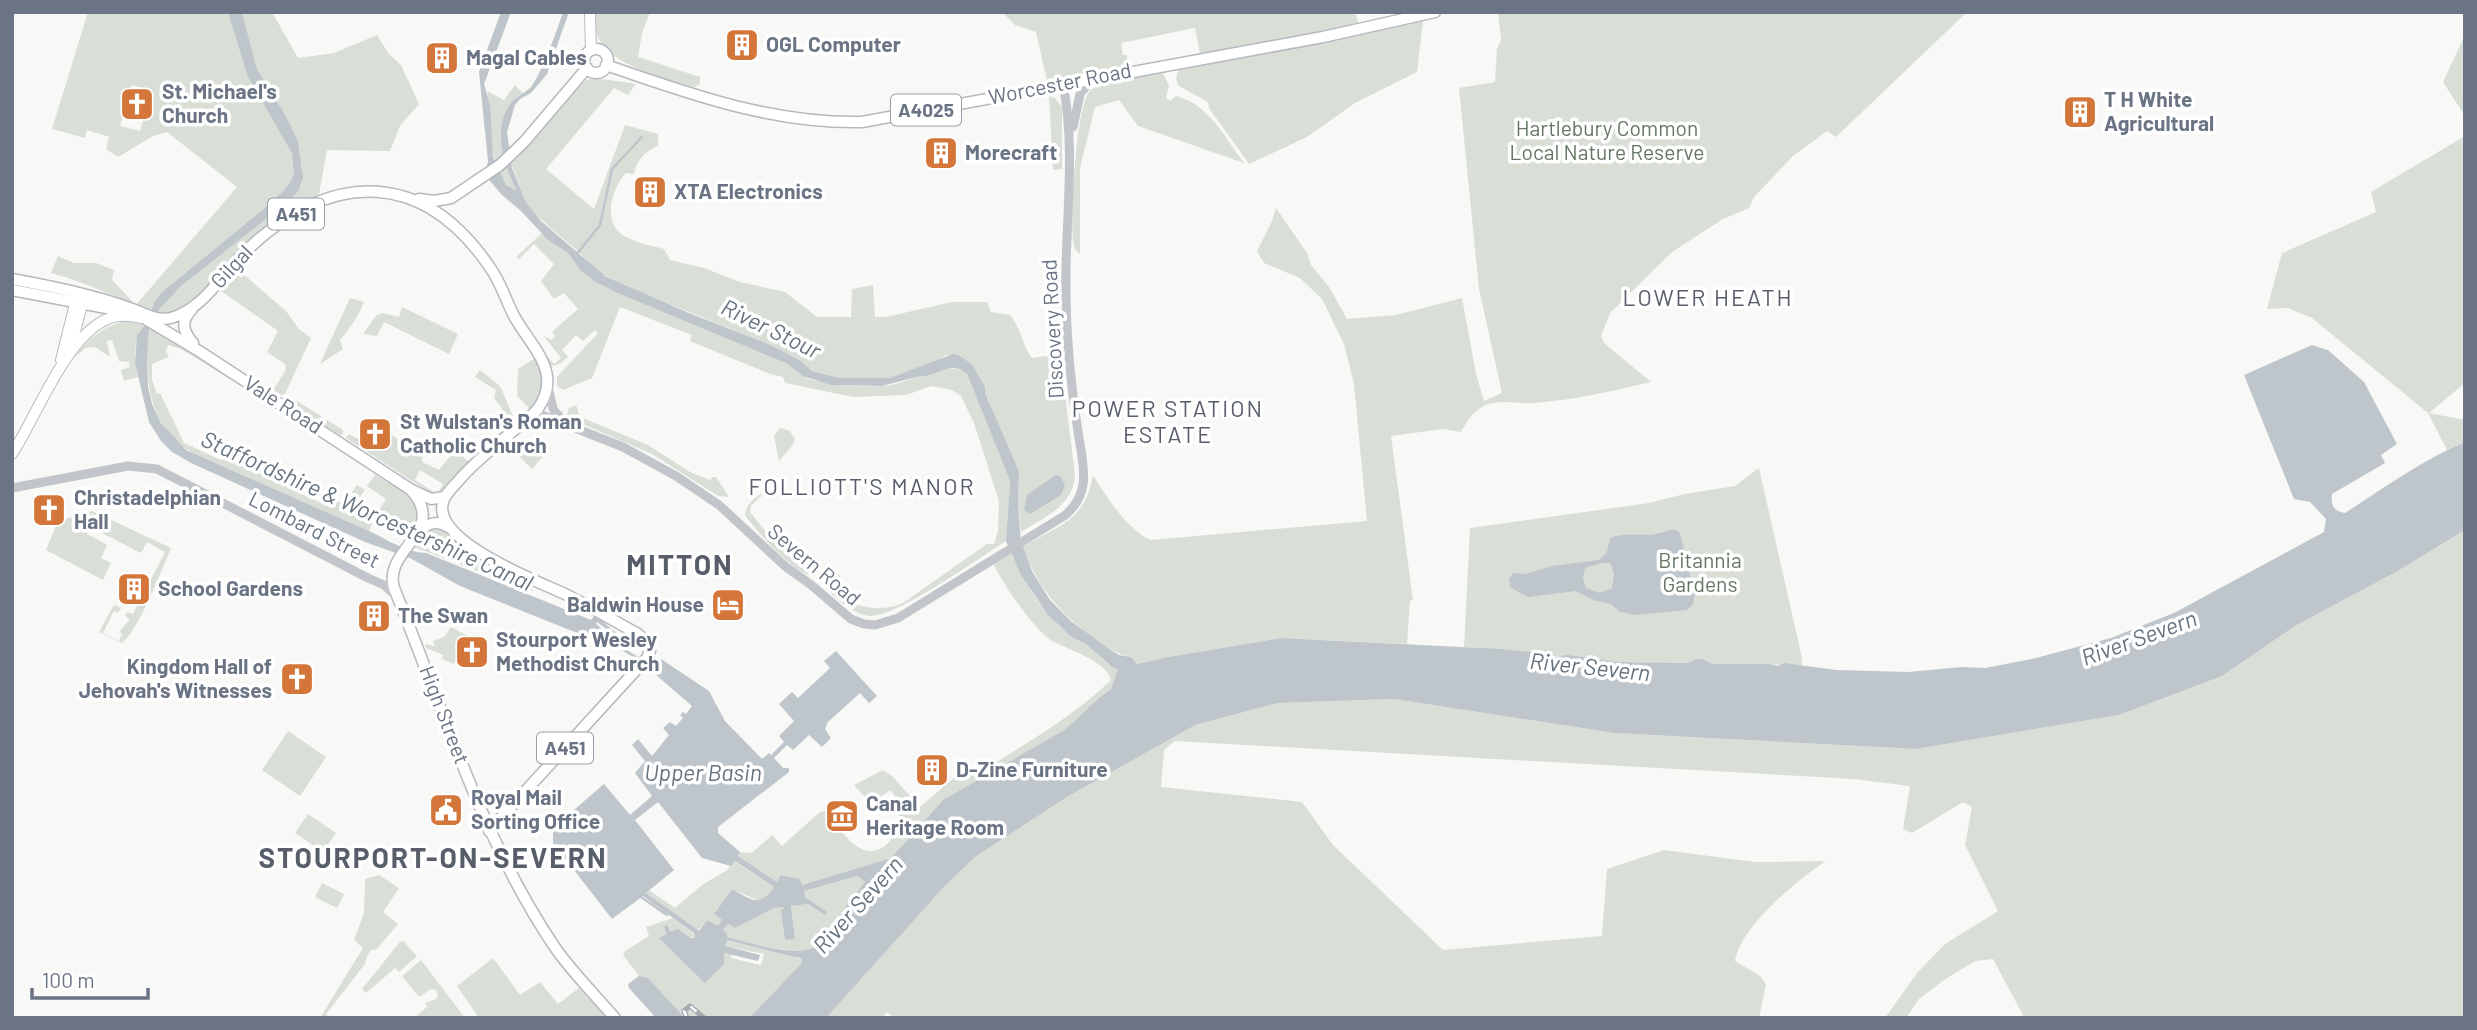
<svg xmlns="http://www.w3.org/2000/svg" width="2477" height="1030" font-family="Barlow,sans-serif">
  <rect width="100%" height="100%" fill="#f8f8f6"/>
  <g fill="#d9ded7" fill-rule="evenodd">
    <path d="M88 12H235L282 134C294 153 301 172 285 191L162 292 150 311C116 298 86 282 51 273L58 256 74 263H96L114 270 112 280 136 305 237 187 167 132 153 136 118 157 106 149 109 137 87 130 85 138 52 129ZM132 85 151 91 140 131 120 126Z"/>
    <path d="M242 12H272L298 58 334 53 377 35 388 53 401 65 419 104 400 126 390 151 327 150 319 194C296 208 272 222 251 239 223 262 195 320 156 313L180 287 290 200 302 184V167L299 158 298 141 286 116 257 69Z"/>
    <path d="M596 12H650L642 33 638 57 700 77V84L694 87C667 79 612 66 599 39 595 31 595 21 596 12Z"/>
    <path d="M1002 12H1355L1360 29 1421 16 1423 22 1417 72 1355 103 1307 137 1249 164 1209 108 1208 102 1179 86C1175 80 1176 76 1179 70L1202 65 1195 28 1121 43 1123 55H1127L1128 67 1047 81 1036 32 1015 25Z"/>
    <path d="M1498 12H1967L1836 137 1827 131 1793 156 1754 197 1749 208 1723 219 1672 252 1610 313 1601 336 1605 344 1651 382C1613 391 1574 400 1534 403 1518 404 1502 399 1486 405 1474 410 1467 421 1461 432L1443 429 1391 436 1413 600 1410 601 1407 644 1281 638 1168 657 1137 664 1131 657C1117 654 1108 648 1097 640 1062 616 1037 587 1023 547 1058 525 1085 522 1093 475 1105 495 1129 532 1151 540L1367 521 1354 384 1344 344 1322 299 1300 278 1264 263 1257 251 1272 221 1276 208 1307 253 1311 265 1329 287 1347 319 1396 315 1462 298 1476 374 1484 401 1502 393 1479 289 1459 88 1495 82 1497 49 1501 40Z"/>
    <path d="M2465 35V116L2443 82Z"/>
    <path d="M1163 73 1169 86 1166 98 1170 101 1176 96C1208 103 1226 139 1244 163L1138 126 1119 100 1095 107 1080 168V254C1076 250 1075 250 1074 245 1069 225 1076 103 1090 91 1102 79 1145 77 1163 73Z"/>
    <path d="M596 78 636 84 628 95 614 88 546 169 594 209 625 125 658 134V146C644 152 637 160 634 174L626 173C611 189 601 224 626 237 638 243 652 246 664 249L670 260 704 268 740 282 785 292 817 317H851L852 289 873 285 875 317H886L952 302H987L991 312 1010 315C1021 328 1022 345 1032 358L1060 354 1075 475C1073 506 1045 517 1021 532L1018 508 1019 471 985 393V387L972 364 960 356 946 355 935 362 890 378H839L812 371 801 361 771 345 647 295 598 272 580 253 536 215 526 202 511 163 582 84 587 80Z"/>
    <path d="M515 85 523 93C488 112 502 164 518 192 485 181 493 119 487 91L504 100Z"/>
    <path d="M1049 96 1055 98 1062 107V169L1053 170Z"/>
    <path d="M2465 136V383L2429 413 2465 420V442L2447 450 2428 413 2312 318 2288 308 2267 309 2282 253 2376 212 2371 192Z"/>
    <path d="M542 233 549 241 568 253 580 270 594 281 615 292 788 364C795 367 798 373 805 377 822 386 877 389 896 384 914 379 953 359 967 374L1010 481 1006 541C979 558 897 617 870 616 853 615 827 593 819 579L833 566 845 584V597C859 610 886 611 903 603L987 544H994L998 531 999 501 974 423 961 396 952 390 932 386 906 395 853 397 785 383 783 377 770 374 690 341 692 335 620 307 592 378 563 390 557 386V377L598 333 595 330 583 341 576 335 562 350 568 357C548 376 545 360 535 342L554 364 561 358 543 335 551 340 555 336 552 332 578 309 564 293 554 299 541 281 554 264 534 244 519 259 516 257Z"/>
    <path d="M235 267 286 311 299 329 311 338 285 394 282 395 273 390 286 370 285 364 267 352 278 331 217 288Z"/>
    <path d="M350 298 364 302C358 317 350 328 340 340L343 349 320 364Z"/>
    <path d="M402 307 458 334 449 354 384 322 377 336 363 334 376 316 382 313 399 317Z"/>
    <path d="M125 321 145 325C133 338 134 360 138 377L124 381 121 370 130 367 129 362 119 361 112 340 107 341 110 357 95 347 86 348 75 357C87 339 104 326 125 321Z"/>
    <path d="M150 327 243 387 181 349 168 345 166 351 169 357 152 364V380L157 394 160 393 184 443 221 460 230 447 246 458 249 455 301 486 299 493 330 507 335 500 344 504 357 485 365 490 352 508 373 520 369 531 195 454C147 430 143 374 150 327Z"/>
    <path d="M535 358C545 376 546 395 530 409L517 396 518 369Z"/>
    <path d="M480 370 500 386 515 421 500 434 492 426 501 415 502 408 494 398 496 390 475 377Z"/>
    <path d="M292 398 343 430V434L340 435 291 404Z"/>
    <path d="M576 405 580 417 648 445 690 472 710 480 712 477H716L729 497 718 496 652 454 571 419 567 415 569 408Z"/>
    <path d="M780 428 790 431 795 439 792 446 779 461 774 436Z"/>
    <path d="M387 432 423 455 422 462 439 470 455 450 469 462 442 494H437L443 484 420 470 415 480 434 492 432 494 346 438 349 434 358 439 362 433 379 443Z"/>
    <path d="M537 436 550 448 532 469 518 455 525 449 524 446Z"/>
    <path d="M1759 468 1802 658V665L1713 664C1704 659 1699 657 1690 663L1618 662 1464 647 1470 528 1649 503 1685 494 1735 486Z"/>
    <path d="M375 475C406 494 431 500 406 538L402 536 403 533 374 518 386 499 367 486Z"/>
    <path d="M763 494 751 506 750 512 770 537 799 566 802 563 810 567 813 565 816 569 811 575C795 574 755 530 745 515 746 506 754 496 763 494Z"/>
    <path d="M92 511 171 548C162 569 138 632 122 643L99 632 114 605 121 608 118 613 114 611 103 633 119 641 122 634 119 632 130 619 125 616 127 612 133 614 165 552 147 542 141 553 90 527 87 534 107 545 101 558 111 563 103 580 46 550 58 521Z"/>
    <path d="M432 529 444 531 484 561 534 584 531 591 414 547 425 533Z"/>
    <path d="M2465 530V1018H2019L2023 1015 1993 959 1975 961 1947 978 1919 999 1906 1018H1885L1917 973 1945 944 1998 911 1965 845 1972 807 1963 802 1912 833 1903 829 1910 786 1854 779 1175 741 1164 750 1161 787 1302 802 1333 845 1443 950 1602 936 1607 869 1664 850 1755 862 1826 861C1797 880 1741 926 1735 961L1760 976 1766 984 1759 1018H896L886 1012 883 1018H826L944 887 975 857 1067 797 1194 725 1278 703 1394 699 1614 733 1916 749 2119 715 2222 676 2295 626 2396 572Z"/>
    <path d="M1011 553C1025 583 1043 614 1069 635 1075 639 1082 642 1088 646 1098 654 1107 665 1119 670L1111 689 1099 698 1068 728 943 800 891 858 802 885 800 879 782 875 777 882 738 856 740 852 752 853 772 835 782 846 820 812 826 811C839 828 862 867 887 844 893 839 895 830 903 822L896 812 903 806 890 790 871 804 854 785 883 770 892 776 920 807 969 765 984 770C1028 742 1074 716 1111 680 1106 661 1070 650 1054 642 1036 633 1003 584 994 565Z"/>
    <path d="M451 627 470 637 466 645 463 644 454 664 442 659 443 655 426 648 425 644 435 646 433 641 444 637Z"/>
    <path d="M288 731 326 757 300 796 262 770Z"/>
    <path d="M308 814 336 833 323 852 295 833Z"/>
    <path d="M734 861 774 887 768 896 759 901 732 889 714 914 722 920 718 927 707 920 698 931 646 893 649 890 675 908 702 885 727 870Z"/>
    <path d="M379 875 399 888 383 912 398 924 377 949 371 950 367 956 365 964 326 1014 330 1018H320L363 948 354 940 364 913 365 879Z"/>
    <path d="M858 876 866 882 816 946C799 959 749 942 727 937L723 931 728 924 735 928 774 908 784 907 795 939 791 906 808 904 825 914 806 898 804 891Z"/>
    <path d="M322 883 344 894 337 908 315 897Z"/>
    <path d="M673 918 696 936 690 938C681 932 669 933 659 938L724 957V953L731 955V958L761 965 764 954 725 946 726 940 790 954 802 960 800 965 749 1018H685L648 978 639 976 623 955 625 951 649 936 646 927Z"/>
    <path d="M403 941 417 956 399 972 395 968 366 993 362 989 400 942Z"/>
    <path d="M493 958 520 995 540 982 558 1004 579 988 607 1018H479L457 986Z"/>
    <path d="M421 960 465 1018H414L427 1007 425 1003 436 999 438 996 436 990 431 989 419 997 402 976Z"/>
  </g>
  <g fill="#bec5cb" fill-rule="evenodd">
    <path d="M228 12H242L257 69 286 116 298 141 303 178 299 190 290 200 180 287 156 313 149 330 147 362 148 386 152 404 161 423 186 450 369 531C388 540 405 552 426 553L591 620 595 615 620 636 618 638 597 622 596 624C614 639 631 659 657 662L661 659 709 691 725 721 762 759 769 753 771 755 784 742 779 736 794 721 779 704 792 692 798 698 830 668 824 661 836 651 877 696 869 703 860 693 828 722 825 729 831 738 822 747 809 735 793 750 787 745 774 758 783 768H789V772L718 827V833L740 852 738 856 777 882 781 875 800 879 802 885 891 858 943 800 1066 729 1099 698 1111 689 1118 670 1111 666 1087 645 1070 636 1048 615 1021 575 1006 541 1010 481 967 374C952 359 937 377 920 376L882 386 831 385 803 376 788 364 615 292 594 281 580 270 568 253 549 241 521 211 502 195 490 181 486 171 488 161 479 72 501 12H511L484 84 490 105 493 157 506 185 517 191C504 166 492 130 510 104 516 96 524 94 531 87 541 75 558 28 563 12H569L547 74 531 93 520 99 515 105 507 132 512 168 526 202 541 221 605 276 689 313 771 345 801 361 812 371 839 378H890L953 354 960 356 972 364 985 387V393L1019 471 1018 508 1021 541 1032 571 1050 600 1072 622 1111 650 1119 655 1131 657 1137 664 1168 657 1281 638 1500 649 1553 654 1554 657 1567 655 1618 662 1689 663 1696 659H1703L1713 664H1769L1778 666 1784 663 1836 670 1908 672 1962 667 1985 668 2036 658 2111 638 2174 613 2324 532 2326 519 2310 502 2294 499 2244 375 2312 345 2328 350 2364 382 2397 444 2381 455 2385 463 2332 494C2331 505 2333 511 2345 513 2384 488 2422 460 2465 442V530L2396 572 2295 626 2222 676 2119 715 1916 749 1614 733 1394 699 1278 703 1195 725 1067 797 975 857 944 887 826 1018H749L800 965 802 960 800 958 727 940 725 946 760 955 758 961 724 953V964L705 983 659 938 667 934 664 926 667 925 670 932 678 929 690 938H694L695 934 643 896 612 919 553 843V828L604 784 630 815 652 796 635 773 645 761 632 745 638 739 652 756 669 735 663 728 670 722 676 726 683 718 680 715 683 712 686 714 692 706 640 661 608 642 598 641 557 625 460 586 410 558 365 542 191 463 172 452 161 441 149 422 135 363 137 335 145 325 155 301 162 292 273 201 288 186 294 174 292 153 248 77ZM658 802 702 858 731 866 735 861 774 887C759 909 751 899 732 889L714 914 722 920 718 926 707 920 699 931 646 893 674 870 635 820ZM858 876 865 882 816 946C798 959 749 942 727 937V934L723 930 728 924 735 928 774 908 784 907V909H781L785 940 795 939 791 906 808 904 825 915 827 912 806 898 804 891Z"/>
    <path d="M1056 475 1061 477 1065 485 1061 495 1030 514 1024 510 1027 495Z"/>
    <path d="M1669 530H1676L1680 533 1695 594 1693 604 1687 610 1635 615 1620 612 1611 604 1593 600 1576 591 1528 597 1510 587 1509 579 1513 573 1525 574 1552 566 1599 560 1607 552 1610 538C1630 530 1646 540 1669 530ZM1601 563H1610L1614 573 1612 588 1600 593 1586 588 1583 578 1585 568Z"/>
    <path d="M639 976 648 978 685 1018H656L629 988 628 984Z"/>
  </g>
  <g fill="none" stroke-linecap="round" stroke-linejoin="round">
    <g stroke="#bec5cb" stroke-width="2.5">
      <path d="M576 255 600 225 612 169 642 137"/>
      <path d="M641 897 667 915"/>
    </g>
    <g stroke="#b7babf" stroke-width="12">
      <g id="secondary">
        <path d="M590 12 591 50"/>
        <path d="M71 347 84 297"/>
        <path d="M61 360 77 296"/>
        <path d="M12 454C37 416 67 333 110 318 120 314 132 316 142 318"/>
      </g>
    </g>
    <g stroke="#b6b8bd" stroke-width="13">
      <g id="primary">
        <circle cx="596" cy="61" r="12"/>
        <path d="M606 65C689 94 773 124 862 122L1323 37 1435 12"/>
        <path d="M419 199 434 201 451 198 500 165 524 142 587 68"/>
        <path d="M12 279C54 287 95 295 135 310 147 315 158 321 171 318 205 309 224 270 249 248 333 170 424 169 491 269 501 283 506 301 514 316 532 348 564 373 537 410 512 434 484 452 461 478 455 485 447 492 444 499 426 540 540 582 567 595 591 607 614 621 638 634L645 640 650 651 647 658 489 831"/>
        <path d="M12 290 122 311"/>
        <path d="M192 309C180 322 183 331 193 343"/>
        <path d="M147 320 199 351 410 489 431 499 445 497"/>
        <path d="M410 489C450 531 382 549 394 588 444 710 481 839 556 949 573 973 595 995 615 1018"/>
        <path d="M418 532C427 524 437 519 448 527"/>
      </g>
    </g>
    <g stroke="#c2c5c9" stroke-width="9">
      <path d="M1073 127 1080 94 1093 78"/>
      <path d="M548 387 553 409 563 421"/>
      <path d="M533 414 542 415 623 447 676 476 719 505 786 567 810 584 851 619 864 624 875 625 898 618 1064 516C1091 495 1084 468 1079 438 1070 382 1065 326 1066 269 1067 207 1075 145 1063 84"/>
      <path d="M12 488 128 466 157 469 368 578 384 585 396 596"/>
    </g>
    <use href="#secondary" stroke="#fff" stroke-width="10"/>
    <use href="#primary" stroke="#fff" stroke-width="10"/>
    <g stroke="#a6a9af" stroke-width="5">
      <path id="rail" d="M687 1018 684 1011 690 1006 704 1018"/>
    </g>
    <use href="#rail" stroke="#fff" stroke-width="2.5" stroke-dasharray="8" stroke-linecap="butt"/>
  </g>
  <defs>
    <g id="building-square" transform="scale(1.75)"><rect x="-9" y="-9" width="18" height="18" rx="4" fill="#d47539" stroke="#fff"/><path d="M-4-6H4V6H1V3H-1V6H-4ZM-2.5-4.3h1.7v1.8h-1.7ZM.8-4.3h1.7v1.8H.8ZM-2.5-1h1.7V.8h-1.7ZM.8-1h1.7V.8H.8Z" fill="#fff"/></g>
    <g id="church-square" transform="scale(1.75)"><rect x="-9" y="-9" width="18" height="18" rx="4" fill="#d47539" stroke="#fff"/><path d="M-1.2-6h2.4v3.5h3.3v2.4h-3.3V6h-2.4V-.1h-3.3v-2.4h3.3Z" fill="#fff"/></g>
    <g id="hotel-square" transform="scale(1.75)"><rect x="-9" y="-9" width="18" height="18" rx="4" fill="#d47539" stroke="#fff"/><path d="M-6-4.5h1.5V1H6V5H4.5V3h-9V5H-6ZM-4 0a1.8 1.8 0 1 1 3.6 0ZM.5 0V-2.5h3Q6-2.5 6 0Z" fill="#fff"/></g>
    <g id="civic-square" transform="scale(1.75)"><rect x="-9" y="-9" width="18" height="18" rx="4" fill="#d47539" stroke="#fff"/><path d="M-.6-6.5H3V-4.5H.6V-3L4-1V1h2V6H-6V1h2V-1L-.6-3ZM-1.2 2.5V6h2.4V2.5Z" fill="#fff"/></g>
    <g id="museum-square" transform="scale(1.75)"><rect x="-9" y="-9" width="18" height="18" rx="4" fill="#d47539" stroke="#fff"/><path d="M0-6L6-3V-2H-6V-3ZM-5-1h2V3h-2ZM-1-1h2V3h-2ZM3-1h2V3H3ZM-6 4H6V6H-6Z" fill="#fff"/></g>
  </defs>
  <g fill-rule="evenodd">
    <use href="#building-square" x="742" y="45"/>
    <use href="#building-square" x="442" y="58"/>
    <use href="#church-square" x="137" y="104"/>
    <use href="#building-square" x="2080" y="112"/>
    <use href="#building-square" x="941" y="153"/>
    <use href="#building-square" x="650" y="192"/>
    <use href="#church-square" x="375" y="434"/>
    <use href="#church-square" x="49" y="510"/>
    <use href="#building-square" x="134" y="589"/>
    <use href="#hotel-square" x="728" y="605"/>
    <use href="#building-square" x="374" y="616"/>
    <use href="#church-square" x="472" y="652"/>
    <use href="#church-square" x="297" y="679"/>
    <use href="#building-square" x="932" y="770"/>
    <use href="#civic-square" x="446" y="810"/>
    <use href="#museum-square" x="842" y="816"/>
  </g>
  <g text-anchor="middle" stroke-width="7" stroke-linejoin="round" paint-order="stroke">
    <g fill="#fff" stroke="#979ea9" stroke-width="2">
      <rect x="891" y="94.5" width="70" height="31" rx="5"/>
      <rect x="268" y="198.5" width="56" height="31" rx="5"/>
      <rect x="537" y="732.5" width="56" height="31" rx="5"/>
    </g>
    <g font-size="19" font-weight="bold" fill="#6a7484">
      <text x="926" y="117">A4025</text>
      <text x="296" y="221">A451</text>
      <text x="565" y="755">A451</text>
    </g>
    <g font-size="21" font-weight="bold" fill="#6a7484" stroke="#fff" text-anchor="start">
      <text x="766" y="52">OGL Computer</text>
      <text x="466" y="65">Magal Cables</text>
      <text x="162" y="99">St. Michael's<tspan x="162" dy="24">Church</tspan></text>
      <text x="2104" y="107">T H White<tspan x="2104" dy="24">Agricultural</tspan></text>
      <text x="965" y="160">Morecraft</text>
      <text x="674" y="199">XTA Electronics</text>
      <text x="400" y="429">St Wulstan's Roman<tspan x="400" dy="24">Catholic Church</tspan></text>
      <text x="74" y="505">Christadelphian<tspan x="74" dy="24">Hall</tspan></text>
      <text x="158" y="596">School Gardens</text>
      <text x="704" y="612" text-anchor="end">Baldwin House</text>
      <text x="398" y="623">The Swan</text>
      <text x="496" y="647">Stourport Wesley<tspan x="496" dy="24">Methodist Church</tspan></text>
      <text x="272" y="674" text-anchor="end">Kingdom Hall of<tspan x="272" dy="24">Jehovah's Witnesses</tspan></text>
      <text x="956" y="777">D-Zine Furniture</text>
      <text x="471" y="805">Royal Mail<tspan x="471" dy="24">Sorting Office</tspan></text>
      <text x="866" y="811">Canal<tspan x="866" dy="24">Heritage Room</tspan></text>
    </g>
    <g font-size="21" fill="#6a7484" stroke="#fff">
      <text transform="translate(1060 84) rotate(-11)" y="7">Worcester Road</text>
      <text transform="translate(232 267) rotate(-47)" y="7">Gilgal</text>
      <text transform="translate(1053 329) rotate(-93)" y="7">Discovery Road</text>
      <text transform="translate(283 405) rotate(33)" y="7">Vale Road</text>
      <text transform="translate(314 530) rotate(27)" y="7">Lombard Street</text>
      <text transform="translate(814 565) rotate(40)" y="7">Severn Road</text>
      <text transform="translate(444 715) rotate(69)" y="7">High Street</text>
    </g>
    <g font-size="21" fill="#657764" stroke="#fff">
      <text x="1607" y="136">Hartlebury Common<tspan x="1607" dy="24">Local Nature Reserve</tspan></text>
      <text x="1700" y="568">Britannia<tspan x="1700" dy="24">Gardens</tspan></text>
    </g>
    <g font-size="23" letter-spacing="2" fill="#575e6a" stroke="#fff">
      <text x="1708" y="306">LOWER HEATH</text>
      <text x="1168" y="417">POWER STATION<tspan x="1168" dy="26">ESTATE</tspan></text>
      <text x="862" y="495">FOLLIOTT'S MANOR</text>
    </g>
    <g font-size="23" font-style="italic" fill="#66747f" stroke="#fff">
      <text transform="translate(771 329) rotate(26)" y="8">River Stour</text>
      <text transform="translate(367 511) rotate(24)" y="8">Staffordshire &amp; Worcestershire Canal</text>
      <text transform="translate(2139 638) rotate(-20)" y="8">River Severn</text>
      <text transform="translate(1590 667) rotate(6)" y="8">River Severn</text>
      <text x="703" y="781">Upper Basin</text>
      <text transform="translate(858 905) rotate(-48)" y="8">River Severn</text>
    </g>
    <g font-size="28" font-weight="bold" letter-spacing="2" fill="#575e6a" stroke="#fff">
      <text x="680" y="575">MITTON</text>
      <text x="433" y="868">STOURPORT-ON-SEVERN</text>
    </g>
  </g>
  <rect width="2477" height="1030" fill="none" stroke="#6a7484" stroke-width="28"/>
  <path d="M32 988v10h116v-10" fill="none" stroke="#6a7484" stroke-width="3.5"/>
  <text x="42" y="988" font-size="21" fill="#6a7484" stroke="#ffffff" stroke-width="5" paint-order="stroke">100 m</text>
</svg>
